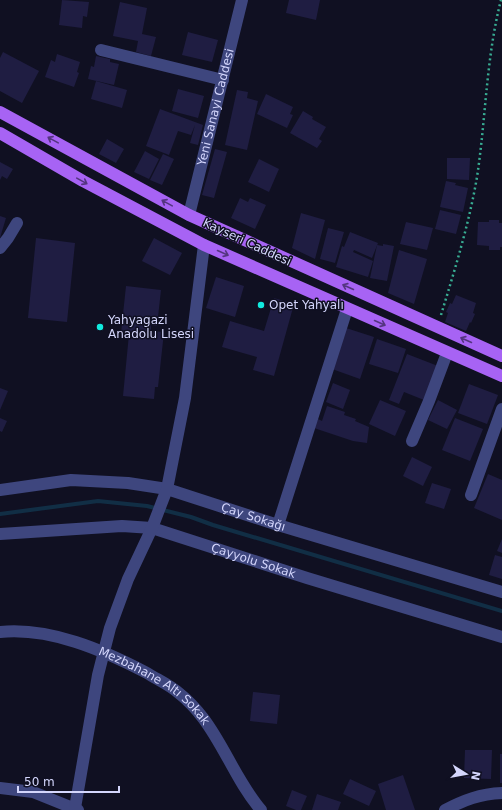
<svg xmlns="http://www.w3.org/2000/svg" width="502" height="810" font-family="'DejaVu Sans',sans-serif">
  <rect width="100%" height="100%" fill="#101022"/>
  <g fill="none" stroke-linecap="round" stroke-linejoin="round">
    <path stroke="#112e45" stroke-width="4" d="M0 514 98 501 147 506 191 517 213 525 502 611"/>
  </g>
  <g fill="#1f1d42">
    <path d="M62 0 89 2 87 17 83 16 82 28 59 25Z"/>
    <path d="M289 0H320L316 20 286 13Z"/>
    <path d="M120 2 147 8 142 34 156 37 151 56 136 52 138 41 113 36Z"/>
    <path d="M188 32 218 40 212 62 182 55Z"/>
    <path d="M3 52 39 71 22 103 0 91V58Z"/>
    <path d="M57 54 80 62 77 72 79 73 74 87 45 77 51 60 55 62Z"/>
    <path d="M96 56 110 59V62L119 64 114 85 88 79 91 66 94 67Z"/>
    <path d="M96 81 127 90 122 108 91 99Z"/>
    <path d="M178 89 204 96 198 118 172 111Z"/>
    <path d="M237 90 248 92 247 98 258 101 247 150 225 145Z"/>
    <path d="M266 94 293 107 290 114 293 115 287 128 257 114Z"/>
    <path d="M160 109 203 125 198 145 190 143 195 125 191 135 178 131 169 155 146 146Z"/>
    <path d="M303 111 313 117 312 119 326 127 319 139 322 141 317 148 290 133Z"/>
    <path d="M107 139 124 149 116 163 99 154Z"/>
    <path d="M215 149 227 152 214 198 202 195Z"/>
    <path d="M145 151 159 159 149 179 134 172Z"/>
    <path d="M163 154 174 159 162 185 150 180Z"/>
    <path d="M447 158H470L469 180 447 179Z"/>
    <path d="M259 159 279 169 269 192 248 182Z"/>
    <path d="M0 162 13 169 7 179 2 176 0 180Z"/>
    <path d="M446 181 456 183 455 185 468 188 463 212 440 207Z"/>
    <path d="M240 198 248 202 250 198 266 205 255 229 231 218Z"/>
    <path d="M440 210 461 215 456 234 435 229Z"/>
    <path d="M301 213 325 220 315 259 292 248Z"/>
    <path d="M0 216 6 218 0 238Z"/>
    <path d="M489 220H499V223H502V247H500V250H489V246L477 245 478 222H489Z"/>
    <path d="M406 222 433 228 427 250 400 244Z"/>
    <path d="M328 228 344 232 335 263 320 259Z"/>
    <path d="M350 232 378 243 372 258 354 250 353 252 373 261 368 277 336 267 342 246 344 247Z"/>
    <path d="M36 238 75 243 67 322 28 318Z"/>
    <path d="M154 238 182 253 170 275 142 261Z"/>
    <path d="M383 244 394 246 387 281 370 278 377 245 383 246Z"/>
    <path d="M399 250 427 259 414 304 388 293Z"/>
    <path d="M216 277 244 286 235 317 206 308Z"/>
    <path d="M126 286 161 290 157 326 151 325V331L164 332 158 387H155L154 399 123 396 129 334 121 333Z"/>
    <path d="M456 295 476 303 473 313 475 314 471 323 470 322 466 331 445 322 448 313 446 312 450 303 452 304Z"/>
    <path d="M274 298 294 304 274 376 253 370 257 357 222 347 230 321 264 331Z"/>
    <path d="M346 328 374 337 360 379 332 369Z"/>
    <path d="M377 339 406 349 398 373 369 364Z"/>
    <path d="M407 354 438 366 424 400 404 392 399 404 389 400Z"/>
    <path d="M333 383 350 390 343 409 326 402Z"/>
    <path d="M469 384 498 395 487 424 458 413Z"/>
    <path d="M0 388 8 391 0 410Z"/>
    <path d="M380 400 406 411 395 436 369 424Z"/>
    <path d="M438 400 457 410 447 429 428 420Z"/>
    <path d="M327 406 345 412 344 415 356 419 355 421 369 427 367 443 353 441 314 428 318 419 322 421Z"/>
    <path d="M0 418 7 421 2 432 0 431Z"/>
    <path d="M455 418 483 429 470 461 442 450Z"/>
    <path d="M412 457 432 467 423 486 403 476Z"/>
    <path d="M488 474 502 480V520L474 508Z"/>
    <path d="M432 483 451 489 444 509 425 503Z"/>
    <path d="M502 539V553L497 551Z"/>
    <path d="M495 555 502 557V579L489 575Z"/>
    <path d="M253 692 280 695 277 724 250 721Z"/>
    <path d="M465 750H492L491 779 464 778Z"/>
    <rect x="500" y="754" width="2" height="29"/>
    <path d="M403 775 415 810H386L378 784Z"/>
    <path d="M350 779 376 791 369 806 343 794Z"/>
    <path d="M292 790 307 796 301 810H296L286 806Z"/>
    <path d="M317 794 341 802 338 810H312Z"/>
  </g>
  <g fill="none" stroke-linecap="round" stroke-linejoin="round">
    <path stroke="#38ad93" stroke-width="2.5" stroke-dasharray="2 3" stroke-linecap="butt" d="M441 315C455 269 469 224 477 177 486 118 486 58 501 0"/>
    <g stroke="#3e467e" stroke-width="12">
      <path d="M101 50 223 80"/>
      <path id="s1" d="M189 215 242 0"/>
      <path d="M0 248 8 238 17 223"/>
      <path d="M412 441 429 401 447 353"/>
      <path id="s2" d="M0 490 71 480 128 483 167 489 278 525 502 592"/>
      <path d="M471 495 502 409"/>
      <path d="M278 525 347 309"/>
      <path id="s3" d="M0 534 122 526 152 528 307 578 502 637"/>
      <path id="s4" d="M0 632C50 627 103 650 147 673 158 680 170 685 180 694 189 701 196 709 203 718 225 747 237 782 261 810"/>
      <path d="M0 788 33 792 78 810"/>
      <path d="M75 808 98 675 110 628 128 579 152 528 167 489 185 398 204 245"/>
      <path d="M445 810C464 800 480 794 502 793"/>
    </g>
    <g stroke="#a763f4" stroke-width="12">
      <path d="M0 112 189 215 502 356"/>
      <path d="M0 133 83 181 204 245 502 376"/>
    </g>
  </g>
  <defs><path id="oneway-shaft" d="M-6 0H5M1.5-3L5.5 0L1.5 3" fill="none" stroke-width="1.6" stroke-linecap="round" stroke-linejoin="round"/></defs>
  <g stroke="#543580">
    <use href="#oneway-shaft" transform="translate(53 140) rotate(-151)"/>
    <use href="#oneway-shaft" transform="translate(82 181) rotate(29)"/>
    <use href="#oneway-shaft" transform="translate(167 203) rotate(-151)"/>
    <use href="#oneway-shaft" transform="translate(223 253) rotate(24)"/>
    <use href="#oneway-shaft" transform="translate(348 287) rotate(-156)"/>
    <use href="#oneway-shaft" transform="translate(380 323) rotate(24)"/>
    <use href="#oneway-shaft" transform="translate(466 340) rotate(-156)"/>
  </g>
  <g fill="#11ebdf" stroke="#101022" stroke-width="1.5">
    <circle cx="261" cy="305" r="4"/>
    <circle cx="100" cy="327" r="4"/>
  </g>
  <g text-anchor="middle" stroke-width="3" stroke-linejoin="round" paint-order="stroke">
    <g font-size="12" fill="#d4d6fc" stroke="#101022">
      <text dy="4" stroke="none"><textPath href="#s1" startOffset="111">Yeni Sanayi Caddesi</textPath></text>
      <text transform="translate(247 242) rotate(25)" y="4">Kayseri Caddesi</text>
      <text dy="4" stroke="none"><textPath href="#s2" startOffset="259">Çay Sokağı</textPath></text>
      <text dy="4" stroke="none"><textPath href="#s3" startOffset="259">Çayyolu Sokak</textPath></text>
      <text dy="4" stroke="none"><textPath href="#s4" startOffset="168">Mezbahane Altı Sokak</textPath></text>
    </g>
    <g font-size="12" fill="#d4d6fc" stroke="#101022" text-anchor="start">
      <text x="269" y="309">Opet Yahyalı</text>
      <text x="108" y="324">Yahyagazi<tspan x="108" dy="14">Anadolu Lisesi</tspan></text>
    </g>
  </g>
  <g transform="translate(466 774) rotate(101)" stroke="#101022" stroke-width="3" paint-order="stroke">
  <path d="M0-3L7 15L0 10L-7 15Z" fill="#d4d6fc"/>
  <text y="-6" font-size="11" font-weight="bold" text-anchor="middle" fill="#d4d6fc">N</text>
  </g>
  <path d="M18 786v6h101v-6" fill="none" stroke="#d4d6fc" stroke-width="2"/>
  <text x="24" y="786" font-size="12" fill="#d4d6fc" stroke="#101022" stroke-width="3" paint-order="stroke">50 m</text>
</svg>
